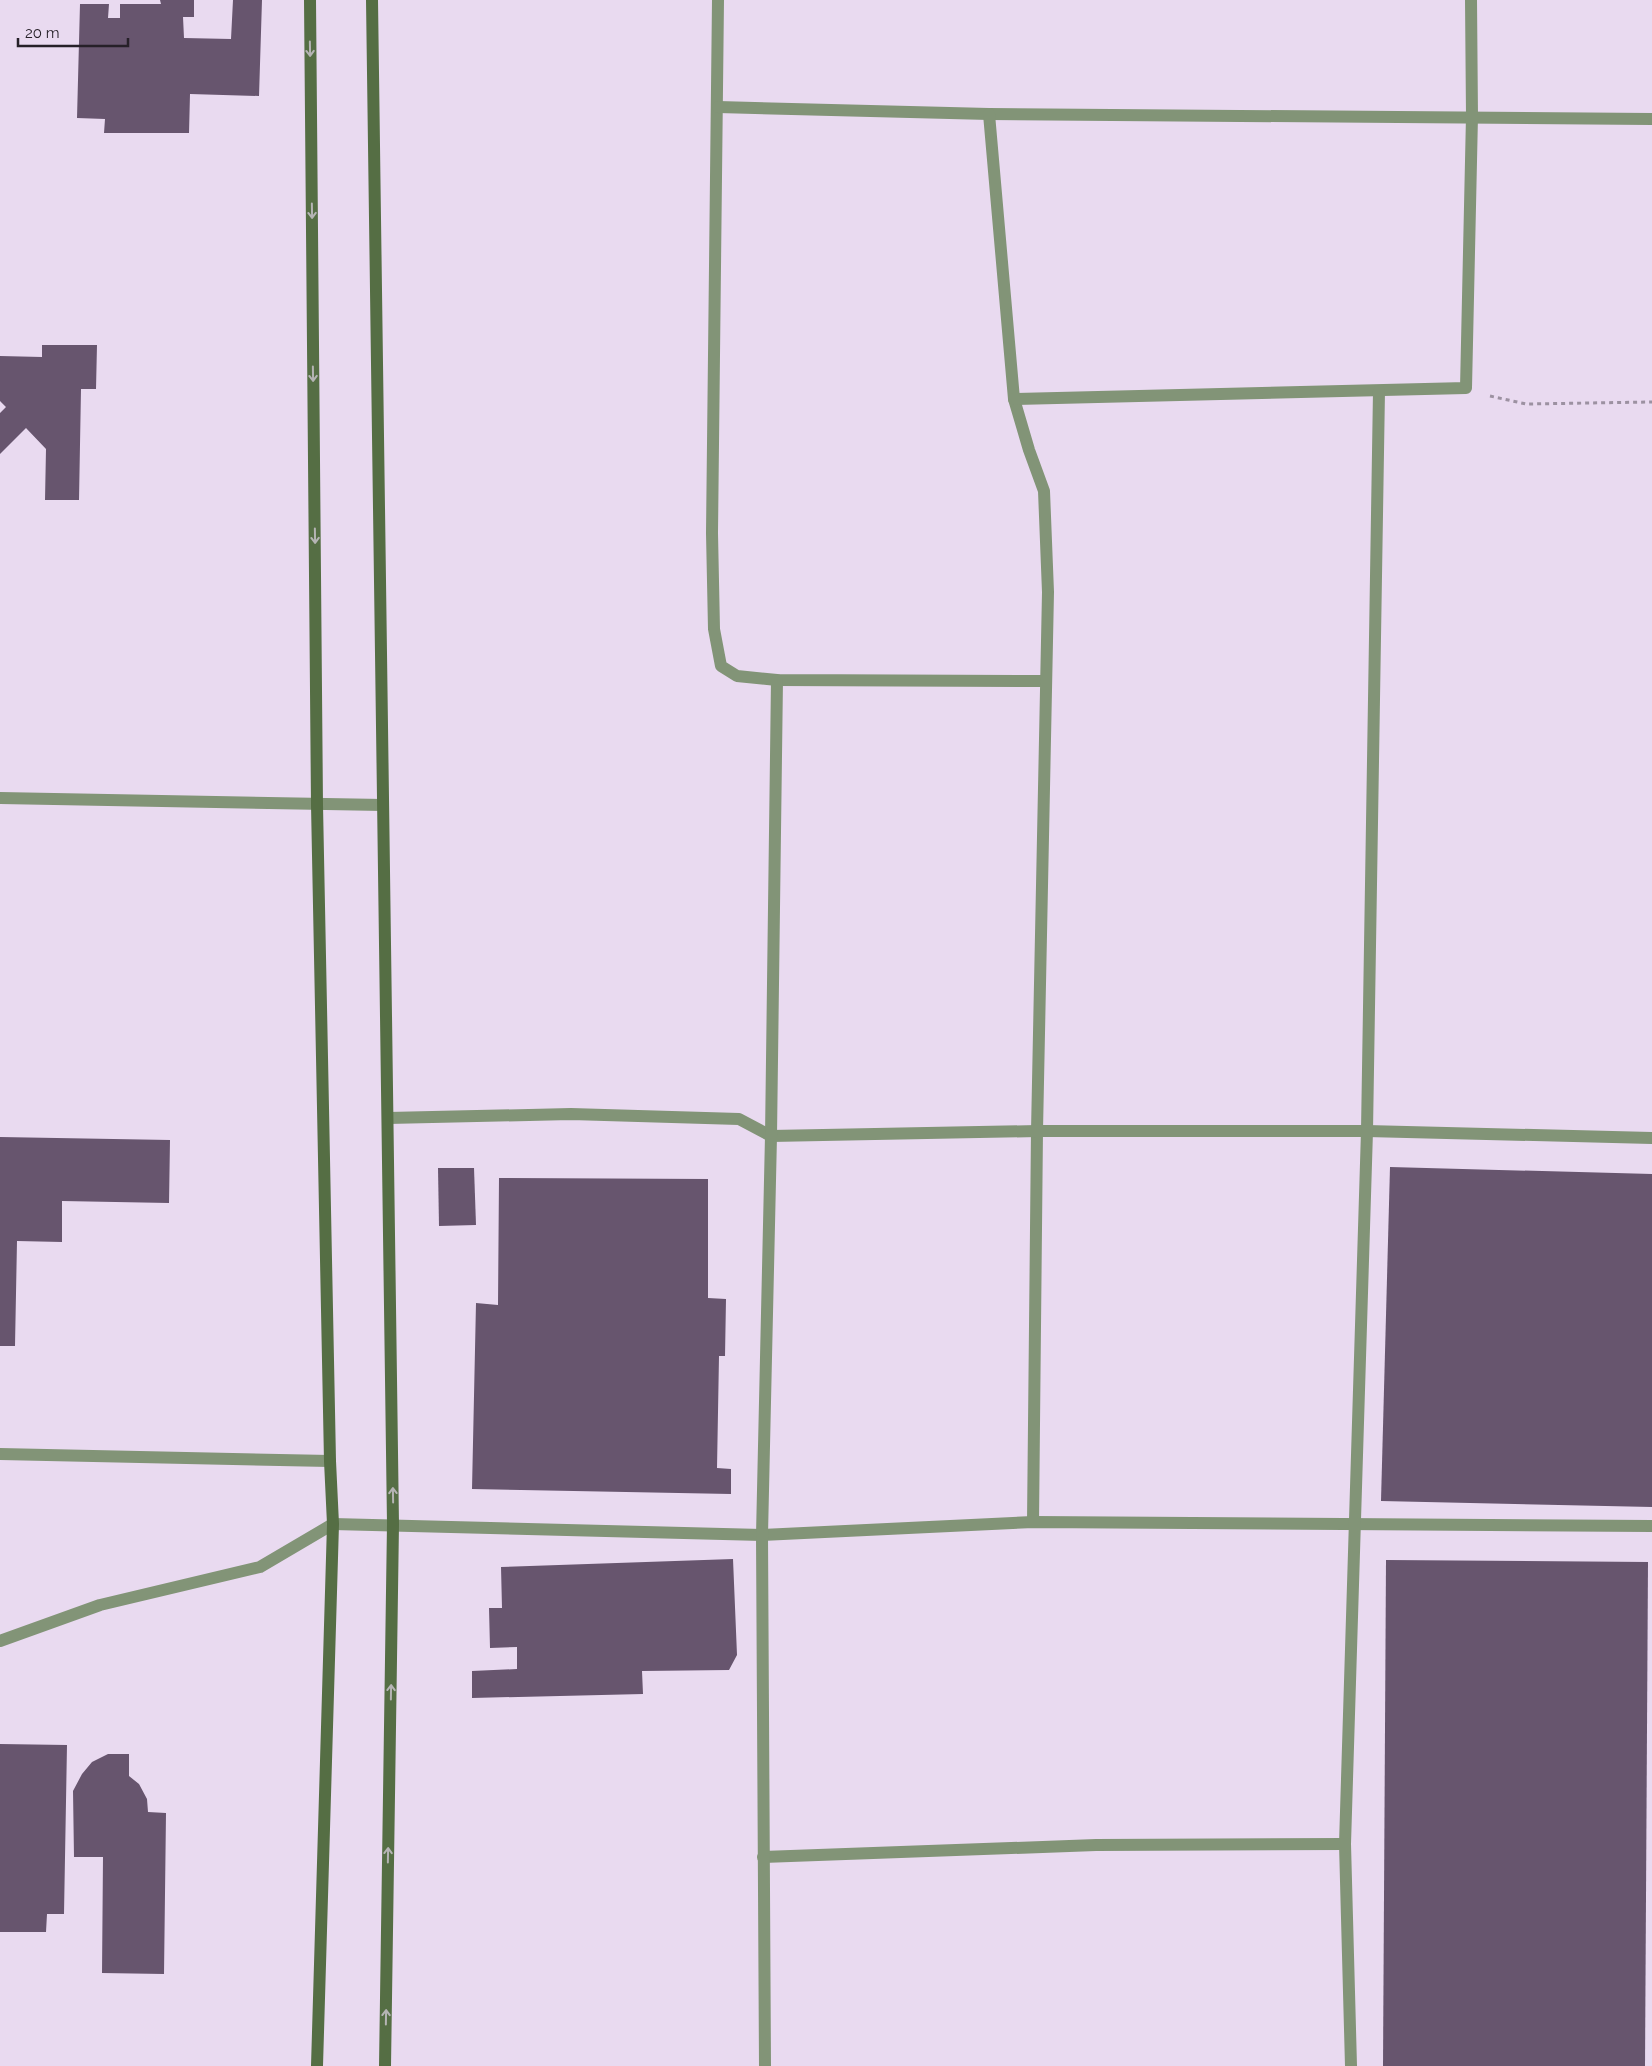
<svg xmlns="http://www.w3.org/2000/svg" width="1652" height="2066" font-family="Raleway,sans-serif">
  <rect width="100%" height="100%" fill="#e9daf0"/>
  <g fill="#67556e">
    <path d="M160 0H194V17H183L184 38 231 39 233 0H262L259 96 190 94 189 133H104L105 119 77 118 80 4H109L108 18H120V4H161Z"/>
    <path d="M42 345H97L96 389H81L79 500H45L46 449 26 428 0 454V413L6 407 0 401V356L42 357Z"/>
    <path d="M0 1137 170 1140 169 1203 62 1201V1242L17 1241 15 1346H0Z"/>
    <path d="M1390 1167 1652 1174V1507L1381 1501Z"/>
    <path d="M438 1168H474L476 1225 439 1226Z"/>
    <path d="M499 1178 708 1179V1298L726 1299 725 1356H719L717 1468 731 1469V1494L472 1489 476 1303 498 1305Z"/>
    <path d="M733 1559 737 1655 729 1670 642 1671 643 1694 472 1698V1671L517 1669V1647L490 1648 489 1608H502L501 1567Z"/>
    <path d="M1386 1560 1648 1562 1645 2066H1383Z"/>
    <path d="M0 1744 67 1745 64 1914H47L46 1932H0Z"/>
    <path d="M108 1754H129V1776L139 1784 147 1799 148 1812 166 1813 164 1974 102 1973 103 1857H74L73 1791 82 1774 92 1762Z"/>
  </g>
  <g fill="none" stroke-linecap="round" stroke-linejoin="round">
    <path stroke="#9c91a1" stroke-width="3" stroke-dasharray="4 4" stroke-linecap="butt" d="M1490 396 1526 404 1652 402"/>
    <g stroke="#829477" stroke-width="12">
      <path d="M0 798 383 805"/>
      <path d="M0 1641 100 1605 260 1567 333 1524"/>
    </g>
    <g stroke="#829477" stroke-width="12">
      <path d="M718 0 712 533 714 629 721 666 737 676 777 680 1046 681"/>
      <path d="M718 107 989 114 1652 119"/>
      <path d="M989 114 1014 399 1029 450 1044 491 1048 592 1037 1131 1033 1522"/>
      <path d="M1014 399 1466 388 1472 116 1471 0"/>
      <path d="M388 1118 571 1114 739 1119 771 1136 1037 1131H1367L1652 1138"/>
      <path d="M0 1454 330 1461"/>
      <path d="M333 1524 762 1535 1033 1522 1652 1526"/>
      <path d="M763 1857 1096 1845 1345 1844"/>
      <path d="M765 2066 762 1535 771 1136 777 680"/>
      <path d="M1351 2066 1345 1844 1367 1131 1379 391"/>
    </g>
    <g stroke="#556e44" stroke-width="12">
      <path d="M310 0 317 805 330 1461 333 1524 317 2066"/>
      <path d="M372 0 393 1524 385 2066"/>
    </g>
  </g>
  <defs><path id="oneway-shaft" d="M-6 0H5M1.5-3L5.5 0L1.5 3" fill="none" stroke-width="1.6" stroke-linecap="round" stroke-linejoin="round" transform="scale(1.25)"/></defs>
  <g stroke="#b5b4b4">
    <use href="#oneway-shaft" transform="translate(310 49) rotate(89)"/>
    <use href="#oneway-shaft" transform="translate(312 211) rotate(89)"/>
    <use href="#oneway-shaft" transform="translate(313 374) rotate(89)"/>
    <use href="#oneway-shaft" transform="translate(315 536) rotate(89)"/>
    <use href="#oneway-shaft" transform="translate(393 1495) rotate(-91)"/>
    <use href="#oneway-shaft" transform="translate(391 1692) rotate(-89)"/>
    <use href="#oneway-shaft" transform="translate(388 1855) rotate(-89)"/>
    <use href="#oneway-shaft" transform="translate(386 2017) rotate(-89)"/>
  </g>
  <path d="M18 38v8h110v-8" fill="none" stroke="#262028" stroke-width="2.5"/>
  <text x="25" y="38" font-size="15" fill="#262028" stroke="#e9daf0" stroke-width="4" paint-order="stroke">20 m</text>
</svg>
